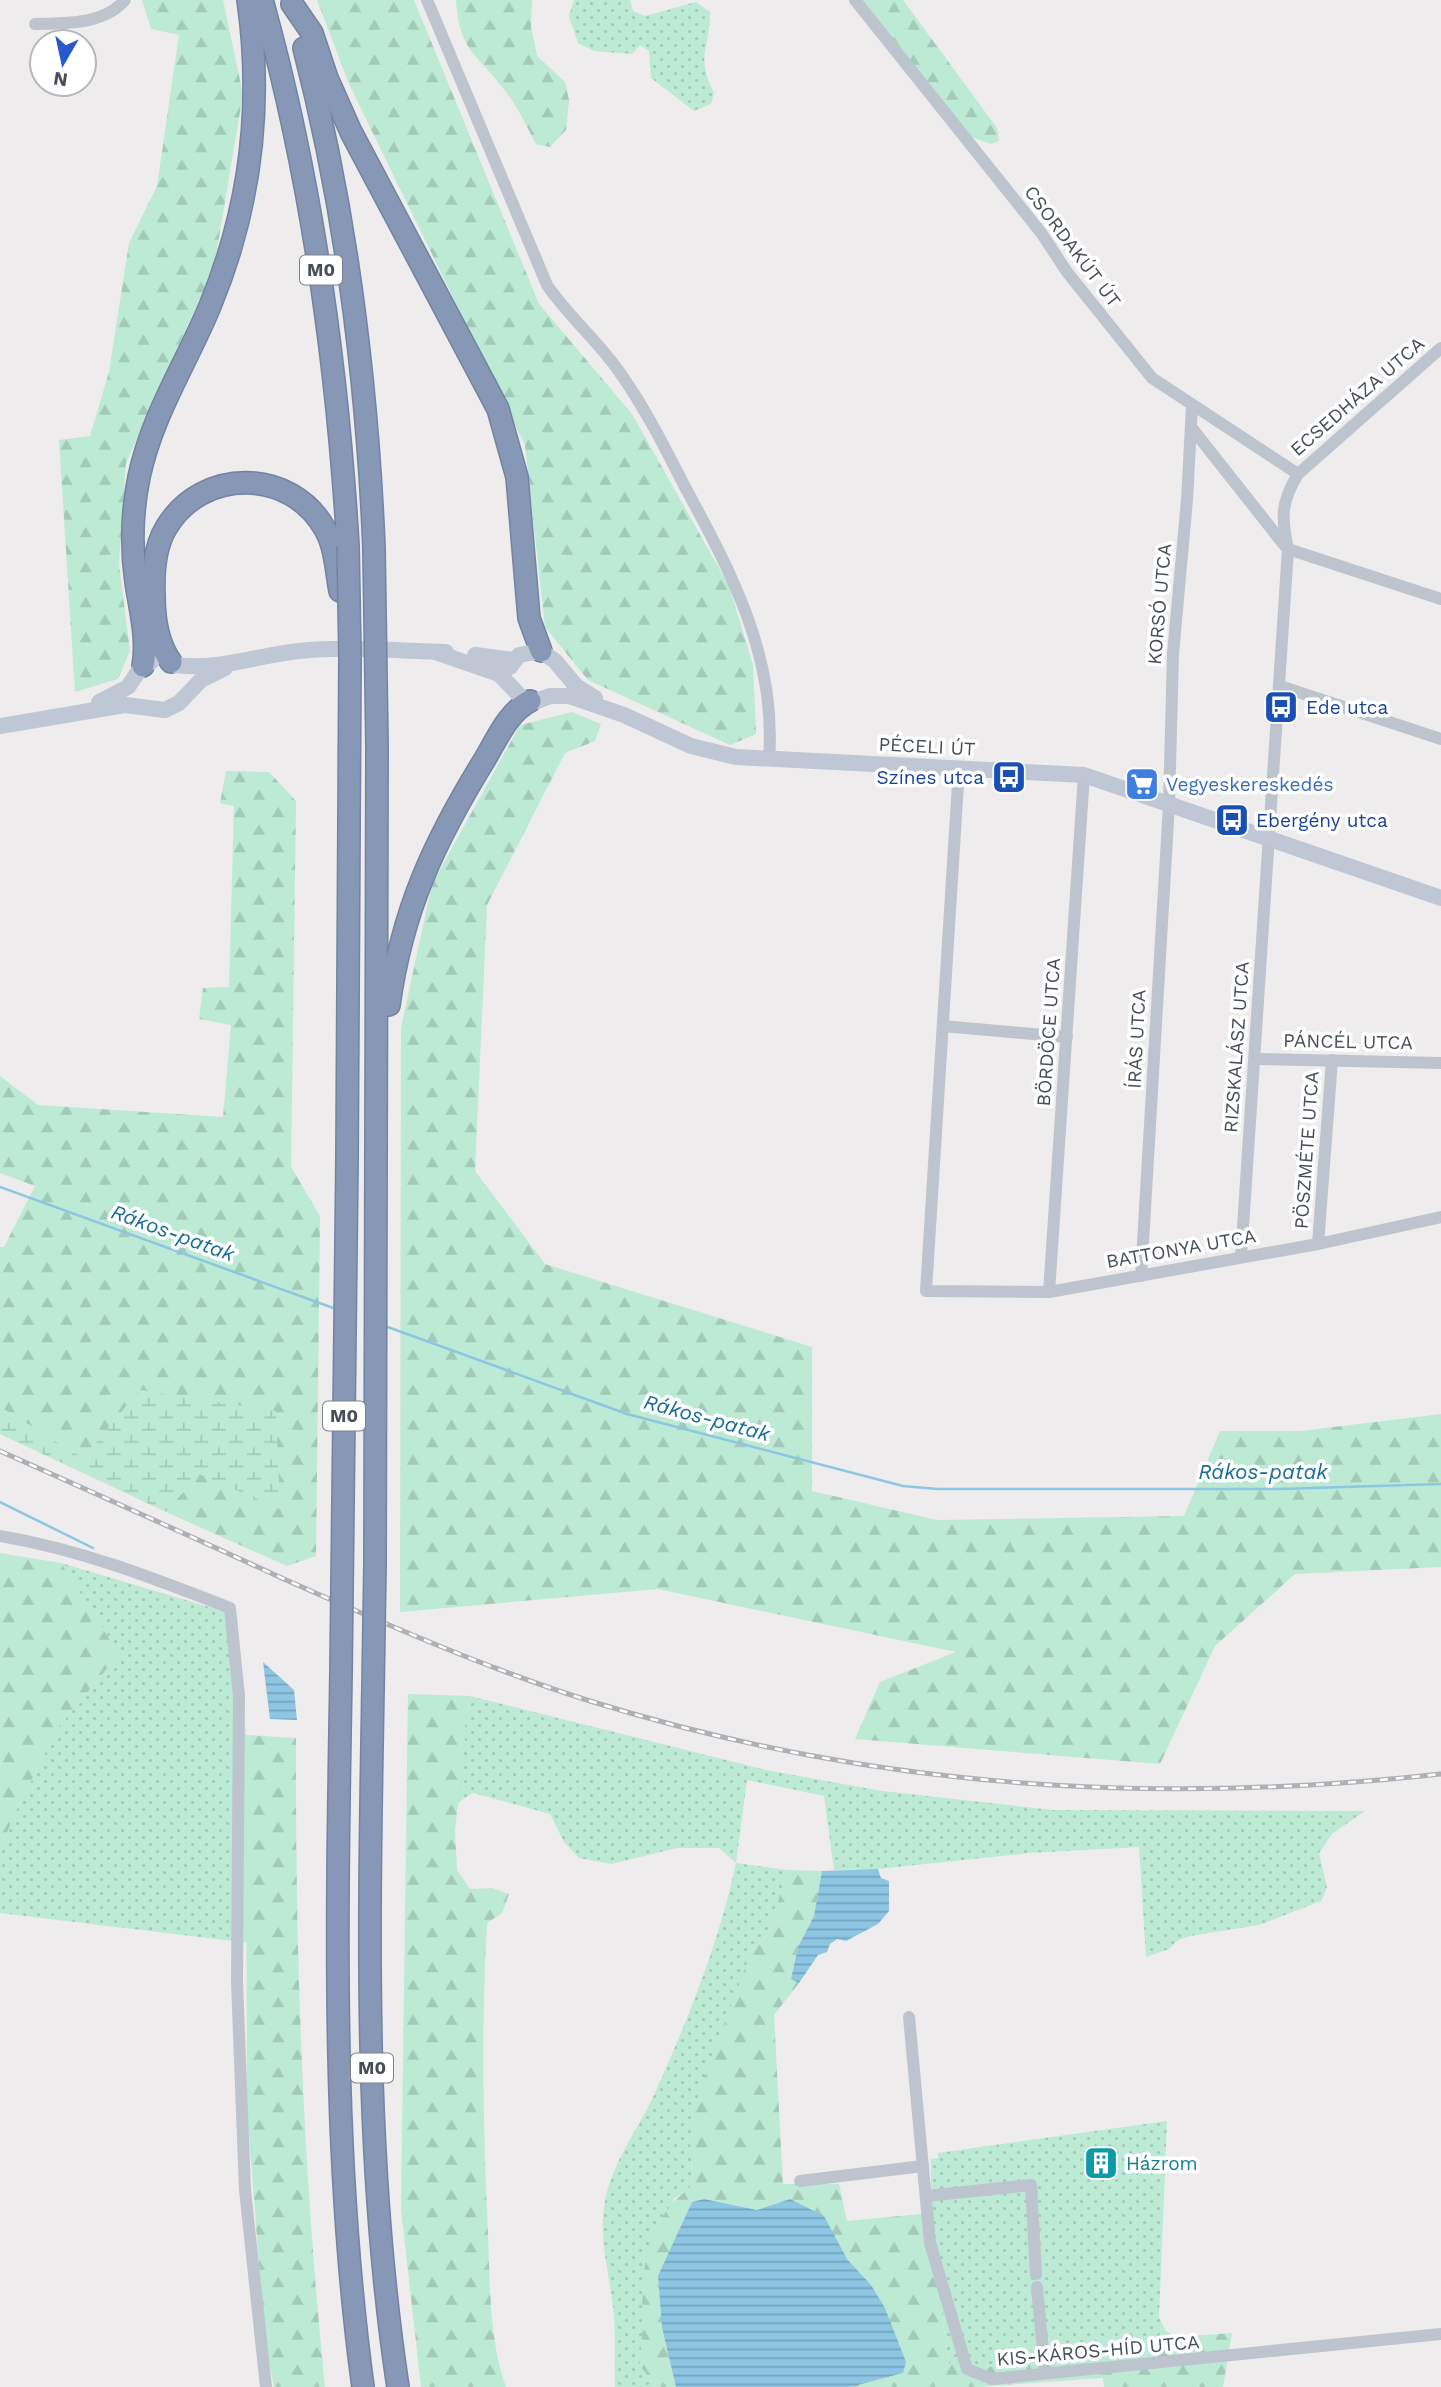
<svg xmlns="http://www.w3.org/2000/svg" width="1441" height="2387" font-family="'Work Sans',sans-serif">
  <defs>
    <pattern id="grass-dots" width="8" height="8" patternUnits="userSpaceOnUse" patternTransform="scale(1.75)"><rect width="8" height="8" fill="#bcead4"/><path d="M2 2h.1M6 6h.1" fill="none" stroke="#a3cab8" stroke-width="1.8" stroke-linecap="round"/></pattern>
    <pattern id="forest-firs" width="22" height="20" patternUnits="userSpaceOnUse" patternTransform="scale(1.75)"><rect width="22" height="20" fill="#bcead4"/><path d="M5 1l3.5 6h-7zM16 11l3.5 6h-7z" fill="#a3cab8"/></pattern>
    <pattern id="wetland-marsh" width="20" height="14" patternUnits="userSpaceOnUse" patternTransform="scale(1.75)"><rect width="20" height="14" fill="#bcead4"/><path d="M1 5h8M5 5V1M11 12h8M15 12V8" fill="none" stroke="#a3cab8"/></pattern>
    <pattern id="water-rules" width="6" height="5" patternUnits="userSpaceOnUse" patternTransform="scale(1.75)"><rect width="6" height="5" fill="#8dc6e3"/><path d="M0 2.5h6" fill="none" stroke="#75a3bb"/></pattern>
  </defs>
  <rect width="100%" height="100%" fill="#eeecec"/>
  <g fill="url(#grass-dots)">
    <path d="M574 0H630L633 11 645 16 696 2 710 12C710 51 695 54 714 93L711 104 694 111 651 78 649 51 640 45 632 54 594 51 578 43 569 16Z"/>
    <path d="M61 1563 233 1614 246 1735 249 1943 0 1913V1852L13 1817 57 1729 119 1654Z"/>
    <path d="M470 1696 766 1770 882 1791 1053 1810 1365 1811 1332 1834 1319 1853 1327 1888 1321 1901 1259 1925 1190 1936 1178 1940 1169 1949 1146 1957 1139 1847 1029 1853 878 1869 834 1870 824 1796 747 1780 736 1863 787 1870 769 1933 751 1952 691 2164 693 2185 674 2199 643 2337 640 2366 657 2387H615C614 2361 616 2333 613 2307 609 2269 598 2240 605 2201 612 2162 638 2130 654 2095 688 2020 719 1943 736 1863L719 1848H677L611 1864 579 1858 564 1842 550 1814 473 1793 457 1803Z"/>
    <path d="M1167 2121 1159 2317 1165 2330 1175 2337 1148 2339 1143 2355 1105 2358 1094 2343 1005 2346 1003 2364 985 2368 949 2364 931 2237V2159L938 2158V2153Z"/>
  </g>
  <g fill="url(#forest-firs)">
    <path d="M142 0H223L243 94 214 267 126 463 119 564 130 651 118 679 75 692 59 440 90 436 109 372 129 243 157 186 179 35 151 29Z"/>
    <path d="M317 0H414L539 304 632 414 729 586 753 665 756 734 730 745 588 680 545 627 525 445 349 84Z"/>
    <path d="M456 0H532L531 27 537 56 565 82 569 100 566 130 550 147 536 144C526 125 517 105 503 88 475 52 459 50 456 0Z"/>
    <path d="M861 0H903L997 128 999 141 991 144 971 137Z"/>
    <path d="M572 712 601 724 595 741 565 753 487 905 475 1171 545 1264 812 1347V1491L937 1520 1184 1516 1220 1431H1301L1441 1414V1567L1295 1574 1215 1646 1160 1764 855 1739 880 1682 956 1652 658 1589 400 1612 401 1028 432 884 520 725Z"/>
    <path d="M226 771 269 772 296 801 291 1167 320 1216 316 1556 287 1566 166 1512 198 1474 140 1390 83 1458 0 1407V1247H4L35 1186 0 1173V1076L38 1105 223 1117 231 1025 199 1019 203 988 229 987 234 806 220 803Z"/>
    <path d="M0 1553 61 1563 119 1654 57 1729 13 1817 0 1852Z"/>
    <path d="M408 1694 470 1696 455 1830 457 1870 470 1889 492 1888 509 1894 502 1913 487 1923C481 2026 483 2131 488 2234 490 2283 489 2340 506 2387H421L401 2209Z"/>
    <path d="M246 1735 296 1738C295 1954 303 2172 325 2387H274L265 2342 247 2108Z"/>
    <path d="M787 1870 822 1871 814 1916 798 1947 791 1978 799 1983 774 2015 783 2184H839L847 2221 932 2213 931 2237 949 2364 985 2368 1003 2364 1004 2346 1094 2343 1105 2358 1143 2355 1147 2339 1232 2333 1223 2387H1104L1103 2378 977 2387H851L903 2373 871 2285 847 2259 835 2241 790 2199 757 2210 704 2199 692 2202 676 2237V2387H657L640 2366C647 2296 628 2233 693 2185L690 2135 700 2089 751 1952 769 1933Z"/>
  </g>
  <path fill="url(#wetland-marsh)" d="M140 1390 276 1411 280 1509 199 1474 166 1512 0 1434V1407L83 1458Z"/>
  <g fill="url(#water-rules)">
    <path d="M263 1662 294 1690 297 1720 270 1719Z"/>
    <path d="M878 1869 881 1878 889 1881V1911L878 1924 846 1941 837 1939 830 1944 827 1952 818 1955 799 1983 791 1979 798 1947 814 1916 822 1871Z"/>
    <path d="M704 2199 757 2210 790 2199 824 2216 847 2259 871 2285 885 2308 906 2362 903 2373 851 2387H676L662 2327 658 2276 692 2202Z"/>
  </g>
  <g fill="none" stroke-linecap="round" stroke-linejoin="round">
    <g stroke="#8dc6e3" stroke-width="2.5">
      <path d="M0 1187 336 1309"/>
      <path d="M385 1326 627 1414 903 1486 937 1489H1280L1441 1484"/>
      <path d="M0 1502 93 1548"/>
    </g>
    <g stroke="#7283a3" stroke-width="24">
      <g id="highway">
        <path d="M262 0C312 179 337 360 348 546"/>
        <path d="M292 4 312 33 327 78 351 132 498 409 517 477 529 618 541 651"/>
        <path d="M304 48C346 211 367 379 374 548"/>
        <path d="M171 662C158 644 154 618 154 596 153 573 154 548 166 528 202 467 291 468 325 529 336 548 336 571 340 591"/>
        <path d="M143 666C148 638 140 610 136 582 131 547 132 511 139 477 152 415 186 364 210 306 251 207 263 105 248 0"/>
        <path d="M389 1005C402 910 435 840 485 759 497 739 508 712 530 701"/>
        <path d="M347 1158 350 657"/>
        <path d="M375 1564 377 746"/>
        <path d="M341 1674C337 1912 331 2151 363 2387"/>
        <path d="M373 1688C369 1920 363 2156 398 2387"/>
      </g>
    </g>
    <g stroke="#bec4cd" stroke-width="12">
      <path d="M427 0 547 285C568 316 597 340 618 370 644 406 664 446 684 485 731 572 777 657 769 759"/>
      <path d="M855 0 1042 234 1067 272 1152 378 1298 474"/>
      <path d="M35 24C65 23 104 25 125 0"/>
      <path d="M1191 427 1285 546"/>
      <path d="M1288 549 1441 599"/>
      <path d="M1280 686 1441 739"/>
      <path d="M959 768 926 1291 1049 1292 1318 1244 1441 1217"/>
      <path d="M943 1026 1067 1037"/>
      <path d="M1255 1059 1441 1063"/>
      <path d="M1318 1244 1332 1060"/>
      <path d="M1241 1257 1288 549C1281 517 1281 502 1298 474L1441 348"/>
      <path d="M1141 1276 1169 805 1173 654 1187 500 1192 406"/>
      <path d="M1049 1292 1084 775"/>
      <path d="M0 1536C82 1550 153 1578 230 1608L239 1696 237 1982 245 2190 266 2387"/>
      <path d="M909 2017 930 2243 967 2369 992 2379 1441 2334"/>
      <path d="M800 2181 923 2166"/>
      <path d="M926 2196 1031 2185 1036 2274"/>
      <path d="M1037 2287 1045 2373"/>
    </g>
    <g stroke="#bfc6d4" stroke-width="16">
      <path d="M435 652 499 674 523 699 537 701 550 696H569L624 715 691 746 736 757 1084 775 1441 898"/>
      <path d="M475 655 514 660"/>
      <path d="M176 665C219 671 258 655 299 651 348 646 397 651 446 652"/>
      <path d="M510 667 519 655 541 651 555 661 576 686 595 698"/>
      <path d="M99 702 128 687 140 669 152 661"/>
      <path d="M0 726 125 705 165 710 179 703 201 680 225 668"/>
    </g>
    <use href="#highway" stroke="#8798b7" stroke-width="21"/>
    <g stroke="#aeb0b6" stroke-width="5">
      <path id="rail" d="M0 1451C92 1492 184 1533 275 1575 379 1621 482 1667 590 1701 870 1788 1151 1806 1441 1774"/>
    </g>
    <use href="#rail" stroke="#fff" stroke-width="2.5" stroke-dasharray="8" stroke-linecap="butt"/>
    <g stroke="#7283a3" stroke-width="24" stroke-linecap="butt">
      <g id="highway-bridge">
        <path d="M348 546 350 657"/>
        <path d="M374 548 377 746"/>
        <path d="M341 1674 347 1158"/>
        <path d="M373 1688 375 1564"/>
      </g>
    </g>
    <use href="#highway-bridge" stroke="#8798b7" stroke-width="21"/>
  </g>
  <defs>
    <g id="bus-square" transform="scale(1.75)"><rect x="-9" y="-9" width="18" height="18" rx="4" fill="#1a4fb4" stroke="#fff"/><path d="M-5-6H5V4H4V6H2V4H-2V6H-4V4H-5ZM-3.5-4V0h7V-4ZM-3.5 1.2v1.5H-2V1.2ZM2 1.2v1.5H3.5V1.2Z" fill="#fff"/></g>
    <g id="supermarket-square" transform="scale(1.75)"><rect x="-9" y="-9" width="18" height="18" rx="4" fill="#3f7fe0" stroke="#fff"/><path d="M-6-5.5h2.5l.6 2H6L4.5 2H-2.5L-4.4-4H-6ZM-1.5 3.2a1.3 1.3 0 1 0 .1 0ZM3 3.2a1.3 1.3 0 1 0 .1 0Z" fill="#fff"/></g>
    <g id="building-square" transform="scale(1.75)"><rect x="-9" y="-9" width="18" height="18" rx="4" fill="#0f9aa8" stroke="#fff"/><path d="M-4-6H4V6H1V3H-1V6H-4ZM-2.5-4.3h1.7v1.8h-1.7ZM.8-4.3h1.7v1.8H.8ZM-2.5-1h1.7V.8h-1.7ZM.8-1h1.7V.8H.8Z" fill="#fff"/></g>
  </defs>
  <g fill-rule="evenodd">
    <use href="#bus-square" x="1281" y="707"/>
    <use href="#bus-square" x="1009" y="777"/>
    <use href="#supermarket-square" x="1142" y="784"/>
    <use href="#bus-square" x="1232" y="820"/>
    <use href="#building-square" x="1101" y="2163"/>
  </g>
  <g text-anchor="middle" stroke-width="7" stroke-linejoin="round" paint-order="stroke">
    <g fill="#fff" stroke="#7e8289" stroke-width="2">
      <rect x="300" y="255.5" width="42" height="29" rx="5"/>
      <rect x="323" y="1401.5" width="42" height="29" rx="5"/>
      <rect x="351" y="2053.5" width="42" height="29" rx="5"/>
    </g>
    <g font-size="18" font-weight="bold" fill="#464d57">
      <text x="321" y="276">M0</text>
      <text x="344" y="1422">M0</text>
      <text x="372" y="2074">M0</text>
    </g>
    <g font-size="19" fill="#464d57" stroke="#fff">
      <text transform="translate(1073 246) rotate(53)" y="7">CSORDAKÚT ÚT</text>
      <text transform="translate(1357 396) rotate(-41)" y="7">ECSEDHÁZA UTCA</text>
      <text transform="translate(1159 604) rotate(-85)" y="7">KORSÓ UTCA</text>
      <text transform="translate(927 746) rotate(3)" y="7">PÉCELI ÚT</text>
      <text transform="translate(1048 1032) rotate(-86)" y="7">BÖRDÖCE UTCA</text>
      <text transform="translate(1136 1039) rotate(-87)" y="7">ÍRÁS UTCA</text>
      <text transform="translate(1348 1041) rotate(1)" y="7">PÁNCÉL UTCA</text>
      <text transform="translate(1236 1047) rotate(-86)" y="7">RIZSKALÁSZ UTCA</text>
      <text transform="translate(1306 1150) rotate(-86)" y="7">PÖSZMÉTE UTCA</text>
      <text transform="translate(1181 1248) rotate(-10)" y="7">BATTONYA UTCA</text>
      <text transform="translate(1098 2350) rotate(-5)" y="7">KIS-KÁROS-HÍD UTCA</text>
    </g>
    <g font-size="19" fill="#164399" stroke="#fff" text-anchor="start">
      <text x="1306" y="714">Ede utca</text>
      <text x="984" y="784" text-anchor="end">Színes utca</text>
      <text x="1256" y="827">Ebergény utca</text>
    </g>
    <g font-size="19" fill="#366cbe" stroke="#fff" text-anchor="start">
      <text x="1166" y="791">Vegyeskereskedés</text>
    </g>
    <g font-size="19" fill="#0d838f" stroke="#fff" text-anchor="start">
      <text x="1126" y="2170">Házrom</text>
    </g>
    <g font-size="21" font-style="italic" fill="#176c99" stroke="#fff">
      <text transform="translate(173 1233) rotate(20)" y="7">Rákos-patak</text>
      <text transform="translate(707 1418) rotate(15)" y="7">Rákos-patak</text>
      <text x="1263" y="1479">Rákos-patak</text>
    </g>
  </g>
  <g transform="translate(63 63) rotate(189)"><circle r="33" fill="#ffffff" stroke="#b5b8bc" stroke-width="2"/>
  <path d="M0-5L12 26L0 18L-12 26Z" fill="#2759cd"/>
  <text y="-10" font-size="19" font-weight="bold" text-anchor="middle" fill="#464d57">N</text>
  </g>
</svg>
